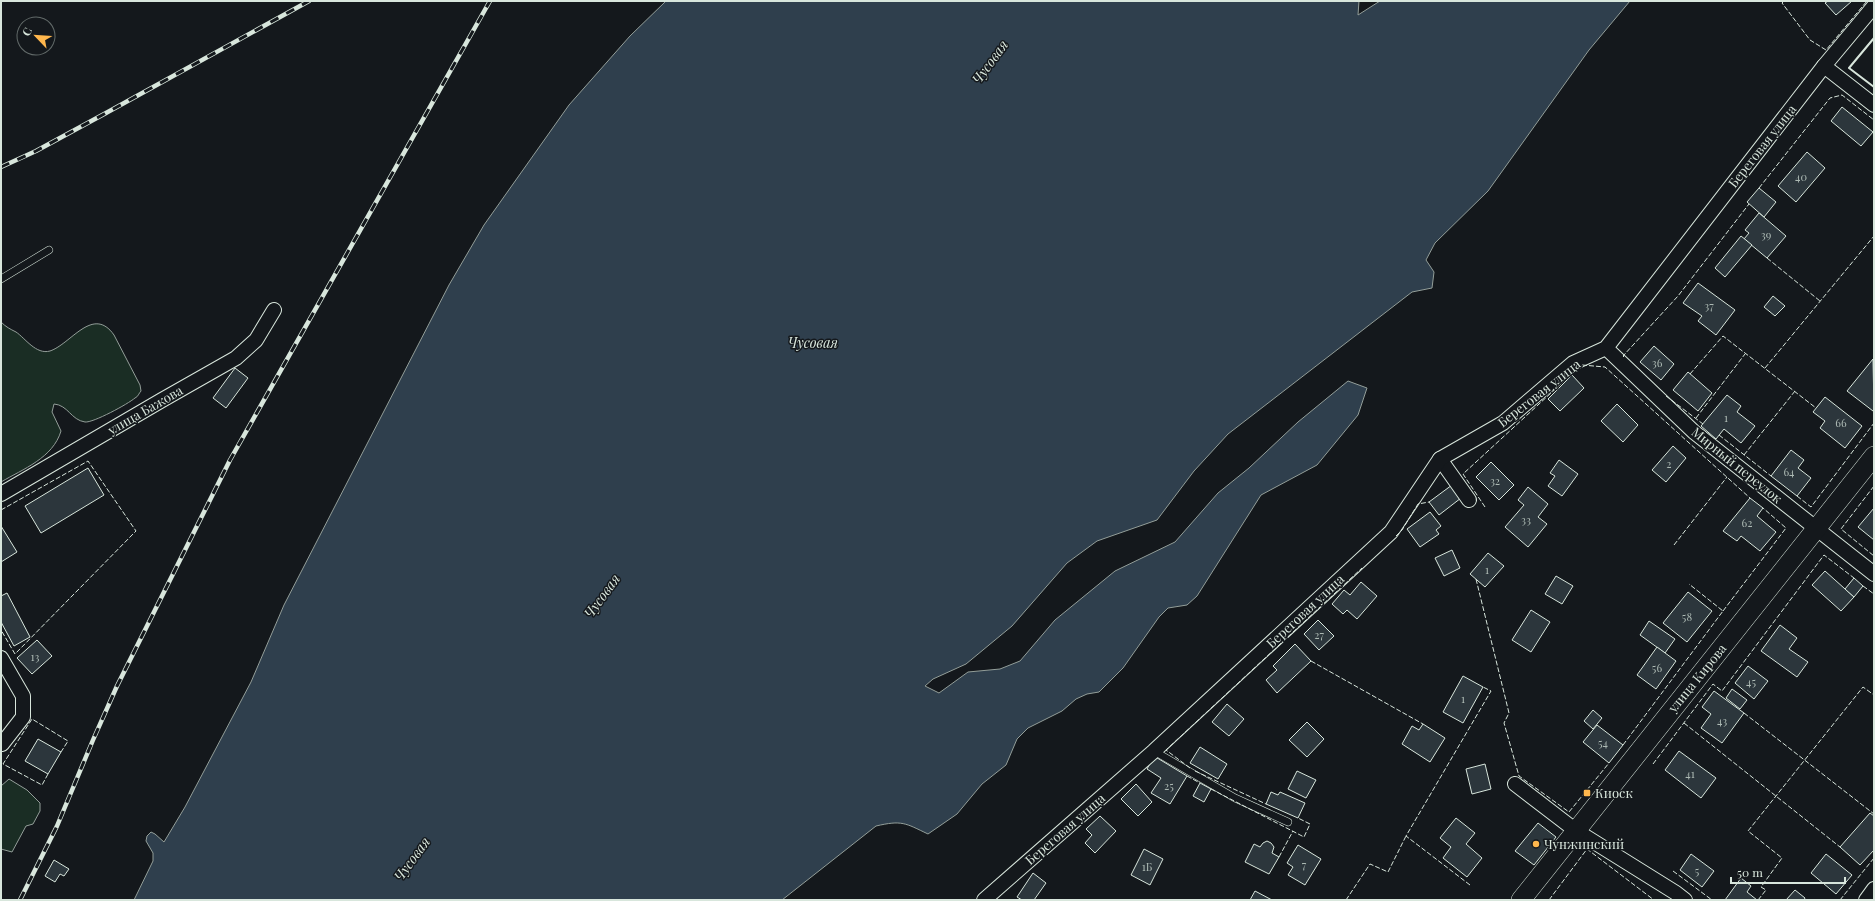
<svg xmlns="http://www.w3.org/2000/svg" width="1875" height="901" font-family="'Playfair Display',serif">
  <rect width="100%" height="100%" fill="#14181c"/>
  <g fill="#1a2d24" stroke="#939e99">
    <path d="M1 322C6 327 10 329 16 332 25 338 36 355 50 351 71 344 93 305 114 335L140 385 141 391C139 393 138 397 135 398 128 404 93 423 85 422 71 420 68 405 54 404L52 412 61 431C53 458 23 469 1 482Z"/>
    <path d="M9 779 27 790 40 803V811L33 824 26 826 12 852 1 849V786Z"/>
  </g>
  <path fill="#2f3f4d" stroke="#939e99" d="M666 1H1359L1358 15 1380 1H1630L1589 50 1488 191 1435 243 1426 260 1434 272 1432 288 1412 292 1228 434 1194 471 1157 520 1097 541 1067 563 1012 626 966 664 933 679 925 686 939 693 968 672 1000 669 1020 661 1055 620 1115 571 1175 542 1218 493 1249 468 1298 422 1348 381 1367 388 1358 415 1317 465 1261 495 1197 596 1187 605 1168 608 1159 617 1123 668 1099 692 1087 694 1076 699 1062 711 1028 728 1017 739 1006 765 982 784 957 814 928 834C905 823 902 820 876 826L782 900H134L153 861V853L146 841 147 836 151 832 155 834 164 842 185 807 251 682 284 605 449 285 484 225 569 105 630 36Z"/>
  <g fill="#2c363c" stroke="#d8e6dc">
    <path d="M1828 1H1852L1836 15 1825 3Z"/>
    <path d="M1842 107 1873 132 1861 146 1831 121Z"/>
    <path d="M1807 152 1825 168 1796 202 1778 186Z"/>
    <path d="M1759 188 1776 202 1764 217 1747 202Z"/>
    <path d="M1759 213 1786 236 1767 258 1744 239 1749 233 1745 230Z"/>
    <path d="M1741 236 1752 245 1725 277 1715 268Z"/>
    <path d="M1698 283 1735 310 1716 335 1698 321 1702 316 1683 303Z"/>
    <path d="M1773 296 1785 306 1775 316 1764 307Z"/>
    <path d="M1654 346 1674 364 1661 380 1640 362Z"/>
    <path d="M1873 359 1874 410 1873 411 1847 391Z"/>
    <path d="M235 368 248 378 226 408 213 398Z"/>
    <path d="M1688 372 1712 393 1698 411 1673 390Z"/>
    <path d="M1572 375 1584 388 1560 411 1548 399Z"/>
    <path d="M1727 395 1741 406 1737 412 1755 426 1741 443 1724 429 1716 439 1701 426Z"/>
    <path d="M1825 397 1862 426 1845 448 1820 428 1825 421 1813 412Z"/>
    <path d="M1617 404 1638 425 1623 442 1601 421Z"/>
    <path d="M1673 446 1686 458 1666 482 1652 470Z"/>
    <path d="M1791 450 1804 460 1798 468 1811 478 1797 496 1771 476Z"/>
    <path d="M1559 460 1578 474 1562 496 1548 486 1555 476 1550 473Z"/>
    <path d="M1491 462 1514 485 1499 500 1476 477Z"/>
    <path d="M88 468 104 495 41 533 25 506Z"/>
    <path d="M1452 485 1461 498 1439 515 1429 502Z"/>
    <path d="M1528 487 1548 504 1538 517 1547 524 1528 547 1505 527 1524 505 1518 500Z"/>
    <path d="M1750 498 1763 508 1757 516 1776 532 1760 551 1741 536 1737 541 1723 531Z"/>
    <path d="M1874 508V540L1858 527Z"/>
    <path d="M1430 512 1441 526 1436 530 1439 534 1420 547 1407 529Z"/>
    <path d="M1 526 17 552 1 562Z"/>
    <path d="M1452 550 1460 568 1444 576 1435 558Z"/>
    <path d="M1488 553 1504 566 1485 587 1470 574Z"/>
    <path d="M1825 571 1854 597 1841 611 1812 585Z"/>
    <path d="M1556 576 1573 586 1562 604 1545 594Z"/>
    <path d="M1854 578 1863 586 1854 597 1845 589Z"/>
    <path d="M1361 582 1377 596 1357 619 1347 610 1343 614 1332 604 1344 590 1350 595Z"/>
    <path d="M1688 592 1712 611 1687 642 1663 623Z"/>
    <path d="M7 593 30 637 14 646 1 622V596Z"/>
    <path d="M1531 610 1550 622 1531 652 1512 640Z"/>
    <path d="M1318 620 1334 636 1319 650 1304 634Z"/>
    <path d="M1649 621 1675 639 1665 653 1640 635Z"/>
    <path d="M1780 625 1797 638 1789 649 1808 662 1797 677 1761 651Z"/>
    <path d="M37 640 52 656 32 674 17 658Z"/>
    <path d="M1295 644 1311 661 1277 693 1266 680 1277 670 1273 666Z"/>
    <path d="M1657 647 1676 661 1656 689 1637 675Z"/>
    <path d="M1748 666 1768 681 1754 699 1735 683Z"/>
    <path d="M1463 676 1483 687 1463 723 1443 712Z"/>
    <path d="M1732 689 1747 700 1740 709 1726 698Z"/>
    <path d="M1714 691 1744 713 1722 743 1701 728 1711 714 1702 707Z"/>
    <path d="M1227 704 1244 719 1229 736 1212 722Z"/>
    <path d="M1593 710 1602 718 1593 729 1584 721Z"/>
    <path d="M1307 722 1324 739 1307 757 1289 740Z"/>
    <path d="M1423 724 1445 738 1430 762 1402 744 1412 726 1419 730Z"/>
    <path d="M1597 725 1623 745 1609 763 1583 742Z"/>
    <path d="M38 739 61 752 48 774 25 761Z"/>
    <path d="M1200 747 1227 764 1218 779 1190 763Z"/>
    <path d="M1679 751 1716 778 1701 798 1665 770Z"/>
    <path d="M1154 756 1187 776 1170 804 1151 793 1161 778 1147 769Z"/>
    <path d="M1485 764 1491 789 1472 794 1466 769Z"/>
    <path d="M1297 771 1316 780 1306 798 1288 789Z"/>
    <path d="M1200 783 1211 789 1204 802 1193 796Z"/>
    <path d="M1136 784 1152 802 1138 816 1121 799Z"/>
    <path d="M1271 792 1278 795 1280 792 1305 803 1298 818 1266 804Z"/>
    <path d="M1870 813 1874 816V850L1860 865 1840 847Z"/>
    <path d="M1100 816 1116 831 1095 853 1085 843 1092 835 1086 829Z"/>
    <path d="M1456 818 1475 833 1466 844 1482 858 1467 877 1443 858 1451 847 1440 838Z"/>
    <path d="M1538 823 1556 837 1534 865 1515 851Z"/>
    <path d="M1267 841 1271 843 1274 847 1272 853 1279 857 1269 874 1245 862 1254 844 1260 847 1263 843Z"/>
    <path d="M1298 845 1321 859 1305 885 1288 875 1293 867 1287 863Z"/>
    <path d="M1144 849 1163 859 1150 885 1131 875Z"/>
    <path d="M1691 854 1714 871 1702 887 1680 870Z"/>
    <path d="M1826 854 1852 875 1836 894 1811 873Z"/>
    <path d="M54 860 69 869 64 876 60 874 55 882 45 876Z"/>
    <path d="M1033 873 1046 883 1034 900H1022L1017 897Z"/>
    <path d="M1741 878 1751 886 1747 892 1757 900H1725Z"/>
    <path d="M1795 890 1805 898 1804 900H1786Z"/>
    <path d="M1255 891 1272 900H1250Z"/>
  </g>
  <g fill="none" stroke-linecap="round" stroke-linejoin="round">
    <g stroke="#d8e6dc" stroke-width="8">
      <g id="lane">
        <path d="M1 279 49 250"/>
        <path d="M1154 751 1235 798 1288 822"/>
      </g>
    </g>
    <g stroke="#d8e6dc" stroke-width="16">
      <g id="street">
        <path d="M1824 66 1874 105"/>
        <path d="M1606 348 1694 432 1874 574"/>
        <path d="M1440 459 1469 500"/>
        <path d="M1 494 162 400 236 358 256 340 274 310"/>
        <path d="M1 658 23 696V717L2 744"/>
        <path d="M1515 784 1575 830 1676 893 1685 900"/>
        <path d="M984 900 1154 751 1391 532 1440 459 1503 423 1573 363 1606 348 1824 66 1874 6"/>
        <path d="M1866 900 1874 889"/>
      </g>
    </g>
    <g stroke="#d8e6dc" stroke-width="20">
      <path id="secondary" d="M1521 900 1874 456"/>
    </g>
    <use href="#lane" stroke="#14181c" stroke-width="7"/>
    <use href="#street" stroke="#14181c" stroke-width="14"/>
    <use href="#secondary" stroke="#14181c" stroke-width="19"/>
    <g stroke="#d8e6dc" stroke-width="4.5">
      <g id="rail">
        <path d="M1 167 36 151 106 113 309 1"/>
        <path d="M20 900 57 826 93 740 117 686 230 460 490 1"/>
      </g>
    </g>
    <use href="#rail" stroke="#14181c" stroke-width="3" stroke-dasharray="9" stroke-linecap="butt"/>
    <g stroke="#d8e6dc" stroke-width="1" stroke-dasharray="5 2" stroke-linecap="butt">
      <path d="M1784 1 1782 3 1810 40 1826 50 1867 1"/>
      <path d="M1759 188 1830 98 1842 95 1874 120"/>
      <path d="M1767 258 1820 301"/>
      <path d="M1624 357 1623 356 1678 296 1749 204"/>
      <path d="M1582 365 1605 367 1750 498"/>
      <path d="M1765 368 1874 236"/>
      <path d="M1690 374 1723 336 1816 408"/>
      <path d="M1666 396 1703 424"/>
      <path d="M1696 418 1745 354"/>
      <path d="M1719 435 1771 476"/>
      <path d="M1744 455 1795 391"/>
      <path d="M1874 486 1841 529 1874 556"/>
      <path d="M1797 496 1811 507 1874 423"/>
      <path d="M1485 507 1463 474 1576 370"/>
      <path d="M1 510 88 461 136 531 15 654 1 630"/>
      <path d="M1396 536 1402 530 1418 504 1429 502"/>
      <path d="M1674 545 1727 477"/>
      <path d="M1476 579 1509 713 1504 723 1519 776 1569 812 1609 763"/>
      <path d="M1863 586 1874 594"/>
      <path d="M1723 611 1786 528 1763 508"/>
      <path d="M1311 661 1423 724"/>
      <path d="M1744 713 1874 814"/>
      <path d="M1684 723 1840 847"/>
      <path d="M1623 745 1723 611 1689 584"/>
      <path d="M1653 764 1713 684 1722 691 1824 555 1854 578"/>
      <path d="M1190 768 1166 750 1362 568"/>
      <path d="M1195 771 1266 804"/>
      <path d="M48 774 42 785 3 764 32 719 68 741 61 752"/>
      <path d="M1187 776 1200 783"/>
      <path d="M1211 789 1304 837 1310 824 1298 818"/>
      <path d="M1279 857 1293 831"/>
      <path d="M1673 871 1712 900"/>
      <path d="M1470 885 1406 836 1491 691 1483 687"/>
      <path d="M1346 900 1370 864 1388 872 1406 836"/>
      <path d="M1549 900 1587 849 1654 900"/>
      <path d="M1758 900 1766 890 1761 887 1782 858 1748 831 1863 687 1874 695"/>
      <path d="M1840 900 1874 858"/>
    </g>
    <path stroke="#d8e6dc" stroke-width="2" d="M1874 38 1849 68 1874 87"/>
  </g>
  <g fill="#ffb74d" stroke="#14181c" stroke-width="1.5">
    <rect x="1583" y="789" width="8" height="8" rx="2"/>
    <circle cx="1536" cy="844" r="4"/>
  </g>
  <g text-anchor="middle" stroke-width="3" stroke-linejoin="round" paint-order="stroke">
    <g font-size="11" fill="#adbab4">
      <text x="1801" y="181">40</text>
      <text x="1766" y="239">39</text>
      <text x="1709" y="310">37</text>
      <text x="1657" y="367">36</text>
      <text x="1726" y="422">1</text>
      <text x="1841" y="427">66</text>
      <text x="1669" y="468">2</text>
      <text x="1789" y="476">64</text>
      <text x="1495" y="485">32</text>
      <text x="1526" y="524">33</text>
      <text x="1747" y="527">62</text>
      <text x="1487" y="574">1</text>
      <text x="1687" y="621">58</text>
      <text x="1319" y="639">27</text>
      <text x="35" y="661">13</text>
      <text x="1657" y="672">56</text>
      <text x="1751" y="686">45</text>
      <text x="1463" y="703">1</text>
      <text x="1722" y="725">43</text>
      <text x="1603" y="747">54</text>
      <text x="1690" y="778">41</text>
      <text x="1169" y="790">25</text>
      <text x="1304" y="869">7</text>
      <text x="1147" y="871">1Б</text>
      <text x="1697" y="875">5</text>
    </g>
    <g font-size="13" fill="#d8e6dc" stroke="#14181c">
      <text transform="translate(1762 146) rotate(-52)" y="5">Береговая улица</text>
      <text transform="translate(1539 393) rotate(-38)" y="5">Береговая улица</text>
      <text transform="translate(145 410) rotate(-30)" y="5">улица Бажова</text>
      <text transform="translate(1737 465) rotate(39)" y="5">Мирный переулок</text>
      <text transform="translate(1305 611) rotate(-43)" y="5">Береговая улица</text>
      <text transform="translate(1697 678) rotate(-51)" y="5">улица Кирова</text>
      <text transform="translate(1065 829) rotate(-41)" y="5">Береговая улица</text>
    </g>
    <g font-size="13" fill="#d8e6dc" stroke="#14181c" text-anchor="start">
      <text x="1595" y="798">Киоск</text>
      <text x="1544" y="849">Чунжинский</text>
    </g>
    <g font-size="14" font-style="italic" fill="#d8e6dc" stroke="#14181c">
      <text transform="translate(990 62) rotate(-54)" y="5">Чусовая</text>
      <text x="813" y="348">Чусовая</text>
      <text transform="translate(602 596) rotate(-54)" y="5">Чусовая</text>
      <text transform="translate(412 859) rotate(-54)" y="5">Чусовая</text>
    </g>
  </g>
  <rect width="1875" height="901" fill="none" stroke="#d8e6dc" stroke-width="4"/>
  <g transform="translate(36 36) rotate(295)"><circle r="19" fill="#14181c" stroke="#626a69"/>
  <path d="M0-3L7 15L0 10L-7 15Z" fill="#ffb74d"/>
  <text y="-6" font-size="11" font-weight="bold" text-anchor="middle" fill="#d8e6dc">С</text>
  </g>
  <path d="M1731 877v6h114v-6" fill="none" stroke="#d8e6dc" stroke-width="2"/>
  <text x="1737" y="877" font-size="12" fill="#d8e6dc" stroke="#14181c" stroke-width="3" paint-order="stroke">50 m</text>
</svg>
